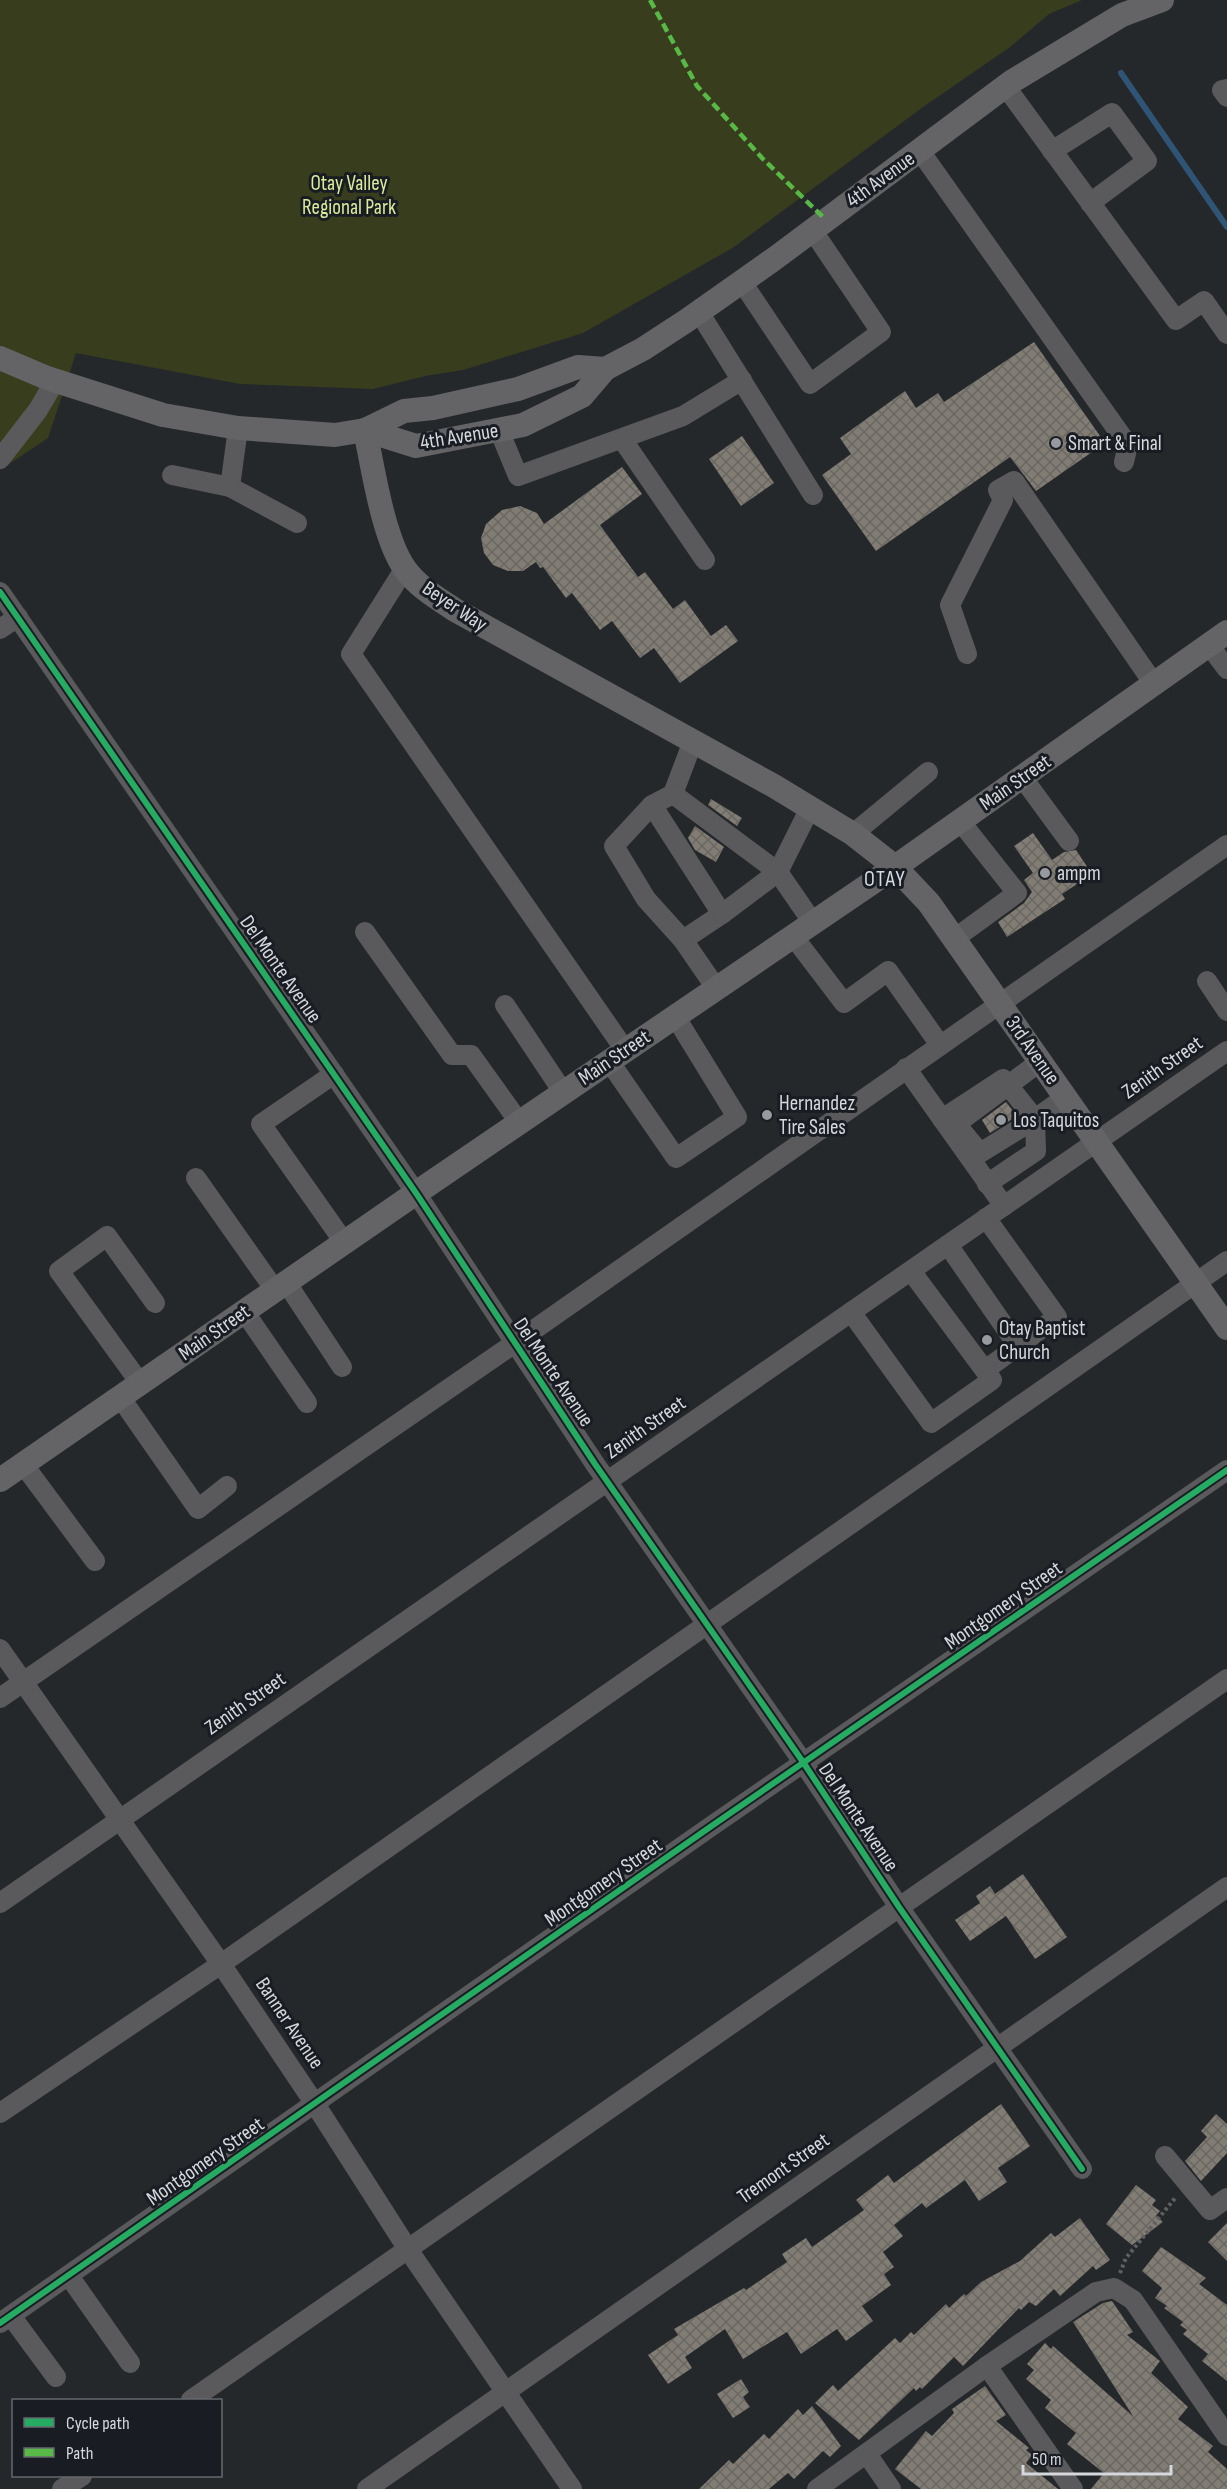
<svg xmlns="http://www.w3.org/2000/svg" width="1227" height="2489" font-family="'Sofia Sans Condensed',sans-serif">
  <defs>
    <pattern id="building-cross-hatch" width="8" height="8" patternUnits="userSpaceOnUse" patternTransform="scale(1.5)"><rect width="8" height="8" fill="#817c74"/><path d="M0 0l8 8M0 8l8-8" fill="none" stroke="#6a6762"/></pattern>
  </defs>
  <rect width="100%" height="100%" fill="#25282b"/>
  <path fill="#383e1d" d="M0 0H1082L1049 14 1010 47 923 107 734 247 583 333 463 370 425 376 373 389 240 384 76 353 48 438 0 470Z"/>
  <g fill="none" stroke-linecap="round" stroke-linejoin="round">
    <path stroke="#2f5476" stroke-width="6" d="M1121 73 1227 227"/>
  </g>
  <g fill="url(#building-cross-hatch)">
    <path d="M1034 342 1105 443 1036 491 1010 457 876 551 822 475 851 454 840 438 905 391 916 408 938 393 944 402Z"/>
    <path d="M742 436 774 483 741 506 709 459Z"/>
    <path d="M622 467 642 494 600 525 638 577 645 572 673 609 685 600 711 636 726 625 738 641 680 683 654 648 640 658 612 621 600 630 572 593 566 598 543 567 540 568 536 562 523 571H508L493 565 484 553 481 538 486 524 502 510 520 506 537 513 544 524Z"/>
    <path d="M711 799 742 818 737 826 708 805Z"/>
    <path d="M695 826 724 847 716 862 695 850 688 838Z"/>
    <path d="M1033 833 1052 860 1064 852 1076 850 1092 874 1062 894 1065 899 1007 937 998 922 1024 903 1032 892 1024 880 1033 873 1014 846Z"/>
    <path d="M1006 1102 1017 1116 990 1133 982 1120Z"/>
    <path d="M1023 1874 1067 1937 1035 1959 1006 1916 970 1941 955 1920 980 1903 976 1896 990 1886 995 1894Z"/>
    <path d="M1001 2104 1030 2146 998 2168 1007 2182 979 2201 965 2180 926 2208 922 2203 894 2225 903 2236 883 2252 894 2267 884 2274 891 2285 862 2306 873 2321 846 2341 837 2329 801 2354 787 2332 743 2359 725 2329 685 2357 692 2368 668 2384 648 2355 678 2335 674 2329 744 2288 746 2290 787 2262 782 2254 806 2238 812 2247 864 2210 856 2200 888 2175 894 2183Z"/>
    <path d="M1216 2114 1227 2124V2153L1201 2181 1185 2161 1207 2137 1201 2131Z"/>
    <path d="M1136 2185 1156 2200 1152 2205 1160 2211 1156 2216 1163 2222 1132 2245 1106 2224Z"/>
    <path d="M1080 2218 1110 2260 1096 2270 1093 2266 1060 2296 1054 2289 1036 2306 1029 2302 1021 2310 1019 2308 963 2366 954 2357 922 2389 920 2387 916 2391 914 2388 859 2440 815 2403 833 2385 838 2391 895 2338 900 2343 911 2332 914 2335 946 2304 949 2308 964 2294 966 2296 981 2282 1020 2261 1051 2233 1055 2237Z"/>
    <path d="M1227 2223V2261L1208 2242Z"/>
    <path d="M1161 2247 1206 2278 1199 2284 1227 2305V2381L1202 2361 1208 2354 1183 2334 1187 2330 1180 2325 1183 2322 1164 2308 1167 2306 1155 2298 1162 2288 1142 2271Z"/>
    <path d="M1112 2301 1133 2332 1127 2335 1160 2361 1151 2373 1188 2407 1178 2419 1213 2446 1208 2452 1227 2469V2489H1091L1104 2473 1067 2444 1076 2433 1045 2408 1051 2400 1026 2379 1034 2370 1027 2364 1045 2343 1051 2349 1053 2346 1133 2416 1073 2322 1103 2303Z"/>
    <path d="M741 2379 749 2392 743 2397 750 2407 733 2418 717 2394Z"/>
    <path d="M985 2386 1006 2415 996 2421 1029 2448 1026 2450 1032 2455 1026 2463 1058 2489H921L895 2469 926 2431 932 2436 954 2413 952 2409Z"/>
    <path d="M812 2406 841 2446 830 2457 823 2451 794 2479 788 2473 769 2489H699L729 2460 733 2464 764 2434 769 2439 798 2409 803 2415Z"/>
  </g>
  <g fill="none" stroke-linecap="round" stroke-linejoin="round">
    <path stroke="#606061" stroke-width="4" stroke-dasharray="3 3" stroke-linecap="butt" d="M1120 2273 1126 2258 1176 2197"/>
    <g stroke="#5a595b" stroke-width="20">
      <path d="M1006 87 1176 320 1204 301 1227 334"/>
      <path d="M1227 89 1222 90 1227 97"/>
      <path d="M920 151 1128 445 1124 462"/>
      <path d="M1052 151 1112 113 1147 161 1090 203"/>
      <path d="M742 282 810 384 881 332 813 231"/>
      <path d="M699 312 813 495"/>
      <path d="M238 428 230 487 297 523"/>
      <path d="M499 430 518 476 683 416 742 380"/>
      <path d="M622 439 705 560"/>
      <path d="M0 459 38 410 55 381"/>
      <path d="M172 475 230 487"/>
      <path d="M405 568 351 654 625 1050"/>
      <path d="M0 592 416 1193 595 1464 803 1762 899 1907 1082 2169"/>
      <path d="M0 629 18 617"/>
      <path d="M1209 645 1227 669"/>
      <path d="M967 654 950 605 1003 500 998 490 1014 481 1154 684"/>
      <path d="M693 741 673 794 652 805 722 914 683 940 716 988"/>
      <path d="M1022 777 1069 841"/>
      <path d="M673 794 778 872 813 923"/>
      <path d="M652 805 614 846 646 899 683 940"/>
      <path d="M853 834 928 772"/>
      <path d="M722 914 778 872 810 808"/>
      <path d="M365 932 452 1055H471L519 1122"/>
      <path d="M793 936 844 1003 888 971 940 1045"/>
      <path d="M954 939 1017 893 960 821"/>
      <path d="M1207 981 1227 1011"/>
      <path d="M505 1005 563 1092"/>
      <path d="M609 1061 676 1158 737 1117 675 1016"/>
      <path d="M906 1068 1004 1206"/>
      <path d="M334 1074 261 1124 344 1242"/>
      <path d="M942 1119 1003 1079 1035 1119 980 1153 956 1124 1041 1061"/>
      <path d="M196 1178 275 1290"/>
      <path d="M987 1184 1036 1151 1035 1119 1066 1097"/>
      <path d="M948 1245 1018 1346 1057 1317 986 1218"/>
      <path d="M286 1282 342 1367"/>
      <path d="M244 1311 307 1403"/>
      <path d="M851 1312 931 1423 992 1380 911 1271"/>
      <path d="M985 1370 1018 1346"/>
      <path d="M140 1383 59 1271 107 1236 155 1303"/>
      <path d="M120 1397 198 1509 227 1486"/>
      <path d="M23 1464 95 1561"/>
      <path d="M0 1649 221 1964 315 2104 409 2251 572 2489"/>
      <path d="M0 1698 515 1343 1227 845"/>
      <path d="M0 1903 1227 1051"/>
      <path d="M0 2113 221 1964 1227 1261"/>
      <path d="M1165 2156 1210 2210 1227 2198"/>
      <path d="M69 2276 130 2363"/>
      <path d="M11 2316 56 2377"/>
      <path d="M0 2323 713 1825 1227 1470"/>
      <path d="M987 2366 1073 2489"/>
      <path d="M191 2400 1227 1679"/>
      <path d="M867 2454 891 2489"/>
      <path d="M62 2489 82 2476"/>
      <path d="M367 2489 1227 1887"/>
      <path d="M817 2489 987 2366 1096 2292 1114 2288 1133 2300 1227 2436"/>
    </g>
    <g stroke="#646466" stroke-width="24">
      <path d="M0 358 47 378 163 415 238 428 335 435 365 430 404 411 433 408 518 389 578 367 605 369"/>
      <path d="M365 430C373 468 383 538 405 569 418 587 437 598 455 610L774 786 853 834 895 867 929 903 1227 1328"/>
      <path d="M365 430 416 446 523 425 582 396 605 369 643 349 686 321 774 259 1011 82 1122 15 1162 0"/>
      <path d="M0 1480 416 1193 895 867 1227 632"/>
    </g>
    <path stroke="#58b947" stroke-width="4.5" stroke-dasharray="9 4.5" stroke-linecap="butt" d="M650 0 697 86 763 159 825 219"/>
    <g stroke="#191d23" stroke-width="10">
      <g id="cycleway">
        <path d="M0 592 416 1193 595 1464 803 1762 899 1907 1082 2169"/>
        <path d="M0 2323 713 1825 1227 1470"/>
      </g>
    </g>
    <use href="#cycleway" stroke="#26ab63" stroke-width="6"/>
  </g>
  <g fill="#979a9e" stroke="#191d23" stroke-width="2">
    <circle cx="1056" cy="443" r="6"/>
    <circle cx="1045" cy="873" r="6"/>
    <circle cx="767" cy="1115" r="6"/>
    <circle cx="1001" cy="1120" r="6"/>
    <circle cx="987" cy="1340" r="6"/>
  </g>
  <g text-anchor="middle" stroke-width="6" stroke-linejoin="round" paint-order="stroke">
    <g font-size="21" fill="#d5d8dc" stroke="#191d23">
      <text transform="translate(880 179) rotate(-36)" y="7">4th Avenue</text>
      <text transform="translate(459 436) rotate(-9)" y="7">4th Avenue</text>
      <text transform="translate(455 606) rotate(34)" y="7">Beyer Way</text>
      <text transform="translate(1015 782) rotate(-35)" y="7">Main Street</text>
      <text transform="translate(281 969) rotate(55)" y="7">Del Monte Avenue</text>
      <text transform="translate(1033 1050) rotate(55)" y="7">3rd Avenue</text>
      <text transform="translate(614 1057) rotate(-34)" y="7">Main Street</text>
      <text transform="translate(1162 1067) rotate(-35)" y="7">Zenith Street</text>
      <text transform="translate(214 1332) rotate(-35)" y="7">Main Street</text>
      <text transform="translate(554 1372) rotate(56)" y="7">Del Monte Avenue</text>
      <text transform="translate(645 1427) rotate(-35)" y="7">Zenith Street</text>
      <text transform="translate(1003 1605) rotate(-35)" y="7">Montgomery Street</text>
      <text transform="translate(245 1703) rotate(-35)" y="7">Zenith Street</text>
      <text transform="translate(859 1817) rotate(56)" y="7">Del Monte Avenue</text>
      <text transform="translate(603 1882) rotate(-35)" y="7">Montgomery Street</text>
      <text transform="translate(290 2023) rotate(56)" y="7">Banner Avenue</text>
      <text transform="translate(205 2161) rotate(-35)" y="7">Montgomery Street</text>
      <text transform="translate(783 2168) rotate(-35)" y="7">Tremont Street</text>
    </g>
    <g font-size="21" fill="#dcec9b" stroke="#191d23">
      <text x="349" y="190">Otay Valley<tspan x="349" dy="24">Regional Park</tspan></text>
    </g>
    <g font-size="21" fill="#d5d8dc" stroke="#191d23" text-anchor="start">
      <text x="1068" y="450">Smart &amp; Final</text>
      <text x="1057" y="880">ampm</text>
      <text x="779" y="1110">Hernandez<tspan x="779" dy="24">Tire Sales</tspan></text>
      <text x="1013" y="1127">Los Taquitos</text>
      <text x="999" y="1335">Otay Baptist<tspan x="999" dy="24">Church</tspan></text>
    </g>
    <g font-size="22" letter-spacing="1.5" fill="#d5dbe3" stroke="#191d23">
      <text x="885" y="886">OTAY</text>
    </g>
  </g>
  <rect x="12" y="2399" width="210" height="78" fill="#191d23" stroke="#64686d" stroke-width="1.5"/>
  <rect x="24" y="2418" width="30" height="9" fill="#26ab63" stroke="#64686d" stroke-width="1.5"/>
  <text x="66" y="2429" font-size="18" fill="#d5d8dc">Cycle path</text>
  <rect x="24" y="2448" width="30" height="9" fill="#58b947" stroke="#64686d" stroke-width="1.5"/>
  <text x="66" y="2459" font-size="18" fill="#d5d8dc">Path</text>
  <path d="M1023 2465v9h148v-9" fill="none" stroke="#d5d8dc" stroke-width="3"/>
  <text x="1032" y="2465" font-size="18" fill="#d5d8dc" stroke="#191d23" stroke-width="4.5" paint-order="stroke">50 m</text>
</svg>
